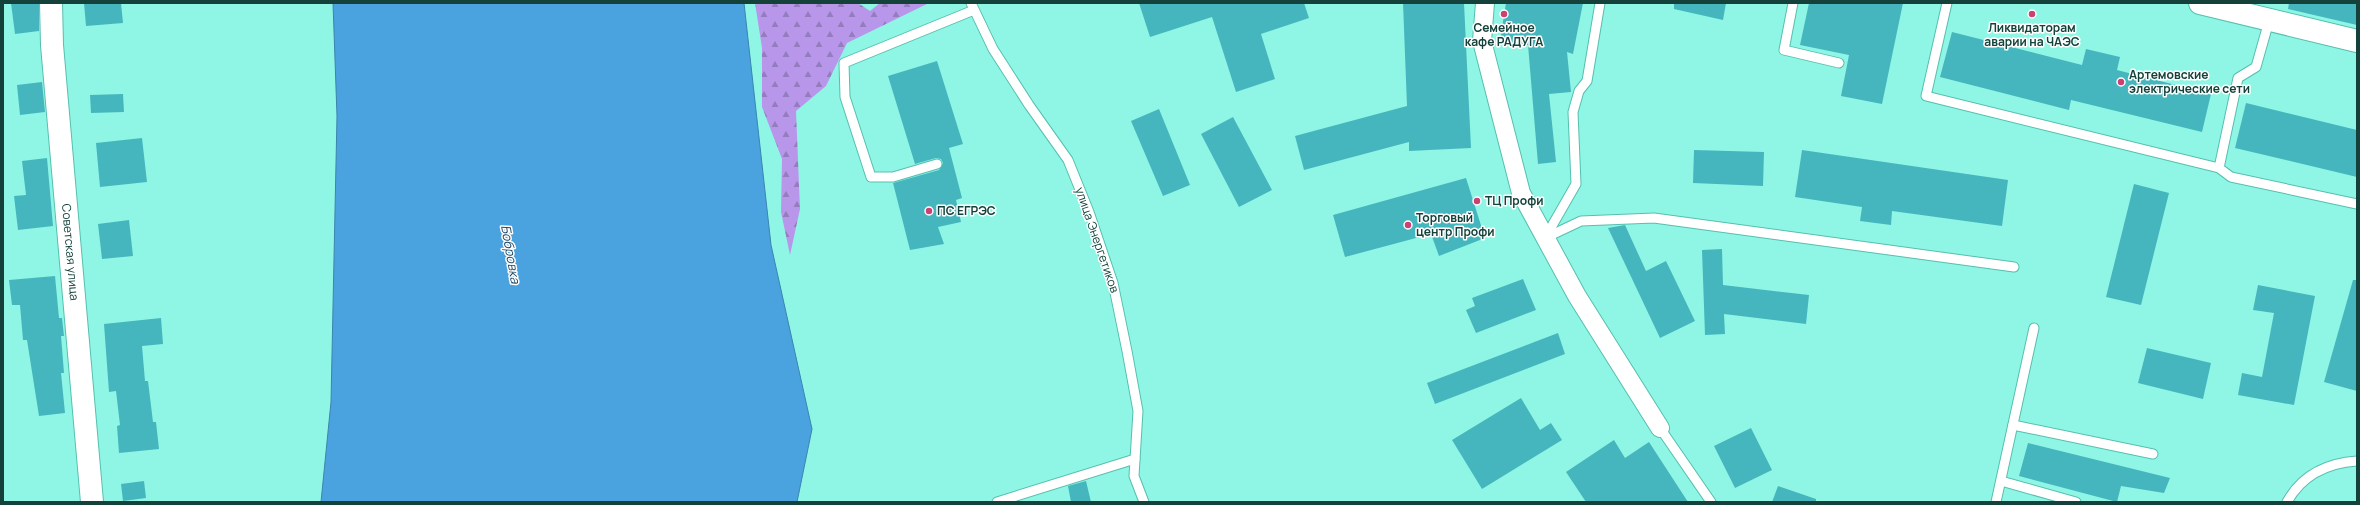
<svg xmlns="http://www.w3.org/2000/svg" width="2360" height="505" font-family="Manrope,sans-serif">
  <defs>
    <pattern id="forest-firs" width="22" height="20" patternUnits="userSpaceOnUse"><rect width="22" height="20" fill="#b896ea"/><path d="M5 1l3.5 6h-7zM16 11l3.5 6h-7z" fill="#947cbf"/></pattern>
  </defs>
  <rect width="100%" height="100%" fill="#8ff6e5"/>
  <path fill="url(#forest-firs)" d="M755 3H858L870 11 880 3H929L847 43 826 86 796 111 800 209 790 255 781 212 782 159 762 107V48Z"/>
  <path fill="#4aa2df" stroke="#3a85ae" d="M333 3H744L771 245 812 429 797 502H321L331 402 337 116Z"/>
  <g fill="#45b6be">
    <path d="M11 3H39V31L15 34Z"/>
    <path d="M84 3H121L123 23 86 26Z"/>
    <path d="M1139 3H1304L1309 18 1261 34 1275 79 1236 92 1212 17 1150 37Z"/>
    <path d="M1403 3H1464L1471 148 1409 151V142L1304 170 1295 136 1407 106Z"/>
    <path d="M1506 3H1583L1573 54 1567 52 1571 92 1549 94 1556 162 1538 164 1528 45 1500 40Z"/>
    <path d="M1674 3H1726L1723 20 1674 9Z"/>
    <path d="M1809 3H1903L1882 104 1841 96 1849 55 1800 45Z"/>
    <path d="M2289 3H2357V25L2288 9Z"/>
    <path d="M1952 32 2082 65 2086 49 2120 57 2117 70 2211 94 2202 132 2071 100 2069 110 1940 77Z"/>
    <path d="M937 61 963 144 949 148 962 198 956 200 961 222 938 227 944 244 910 250 893 183 939 170 943 163 941 159 936 158 915 164 888 76Z"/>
    <path d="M42 82 45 112 20 115 17 85Z"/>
    <path d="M123 94 124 112 91 113 90 95Z"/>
    <path d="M2246 103 2357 130V177L2235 148Z"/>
    <path d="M1159 109 1190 185 1163 196 1131 121Z"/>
    <path d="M1233 117 1272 190 1239 207 1201 134Z"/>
    <path d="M142 138 147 182 100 187 96 143Z"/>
    <path d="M1694 150 1764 152 1763 186 1693 183Z"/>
    <path d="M1802 150 2008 180 2002 226 1892 211 1891 225 1860 221 1862 207 1795 197Z"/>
    <path d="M47 158 53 226 18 230 14 196 26 195 22 161Z"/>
    <path d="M1466 178 1485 238 1439 256 1431 234 1345 257 1333 215Z"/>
    <path d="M2134 184 2169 193 2141 305 2106 297Z"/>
    <path d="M129 220 133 256 102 259 98 224Z"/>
    <path d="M1625 225 1646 271 1666 261 1695 321 1660 338 1608 228Z"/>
    <path d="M1722 249 1723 285 1809 295 1806 324 1724 314 1725 334 1705 335 1702 250Z"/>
    <path d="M55 276 59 318H62L64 336H61L64 373H61L65 413 39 416 27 340H23L20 305H12L9 280Z"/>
    <path d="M1523 279 1536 310 1476 333 1466 310 1475 306 1472 298Z"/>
    <path d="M2353 280H2357V391L2324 382Z"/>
    <path d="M2258 285 2315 296 2294 405 2238 395 2242 373 2262 377 2274 313 2253 310Z"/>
    <path d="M161 318 163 344 142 346 145 381H148L153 422H156L159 449 119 453 117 426 120 425 116 391 109 392 104 324Z"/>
    <path d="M1558 333 1565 354 1435 404 1427 383Z"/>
    <path d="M2147 348 2211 363 2203 399 2138 383Z"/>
    <path d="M1521 398 1540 430 1551 423 1562 440 1482 489 1452 440Z"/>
    <path d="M1751 428 1772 470 1735 488 1714 446Z"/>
    <path d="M1614 440 1625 458 1649 442 1688 502H1586L1566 472Z"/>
    <path d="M2028 443 2170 478 2164 493 2121 486 2117 502 2019 476Z"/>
    <path d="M144 481 146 498 123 501 121 484Z"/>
    <path d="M1086 481 1091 502H1071L1068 486Z"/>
    <path d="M1778 486 1816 499V502H1772Z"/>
  </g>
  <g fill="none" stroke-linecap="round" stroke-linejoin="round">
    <g stroke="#56bfaf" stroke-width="11">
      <g id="service">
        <path d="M971 3 993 49 1029 105 1068 160 1089 212 1113 283 1127 351 1138 411 1134 476 1144 502"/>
        <path d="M1793 3 1784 50 1839 63"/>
        <path d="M1947 3 1926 96 2219 168 2231 177 2357 204"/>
        <path d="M937 164 893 177H871L845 97 844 63 974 10"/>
        <path d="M2219 168 2238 78 2256 67 2269 21"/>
        <path d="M1545 238 1581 221 1654 218 2014 267"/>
        <path d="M1545 238 1576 184 1573 112 1579 91 1587 81 1600 3"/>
        <path d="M2013 425 2153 454"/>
        <path d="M1660 428 1711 502"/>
        <path d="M2001 481 2076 502"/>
        <path d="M997 502 1135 459"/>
        <path d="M1996 502 2034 328"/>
        <path d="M2287 502C2302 475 2327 463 2357 461"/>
      </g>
    </g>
    <g stroke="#56bfaf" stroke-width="20">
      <path id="minor" d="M1485 3 1482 41 1521 193 1577 296 1660 428"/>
    </g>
    <g stroke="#56bfaf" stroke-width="24">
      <g id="tertiary">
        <path id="s1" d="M51 3 52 45 92 502"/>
        <path d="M2200 3 2357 41"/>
      </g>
    </g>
    <use href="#service" stroke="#fff" stroke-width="9"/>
    <use href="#minor" stroke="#fff" stroke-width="18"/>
    <use href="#tertiary" stroke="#fff" stroke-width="22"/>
  </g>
  <g fill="#cc4174" stroke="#fff" stroke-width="1.5">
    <circle cx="1504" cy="14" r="4"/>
    <circle cx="2032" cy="14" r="4"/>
    <circle cx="2121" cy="82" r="4"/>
    <circle cx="1477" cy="201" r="4"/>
    <circle cx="929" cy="211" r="4"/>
    <circle cx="1408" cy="225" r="4"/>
  </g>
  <g text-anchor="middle" stroke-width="3" stroke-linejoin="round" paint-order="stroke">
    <g font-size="12" font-weight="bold" fill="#14423b" stroke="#fff" text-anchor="start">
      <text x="1504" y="32" text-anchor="middle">Семейное<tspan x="1504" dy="14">кафе РАДУГА</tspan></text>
      <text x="2032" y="32" text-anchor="middle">Ликвидаторам<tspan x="2032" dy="14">аварии на ЧАЭС</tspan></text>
      <text x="2129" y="79">Артемовские<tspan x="2129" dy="14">электрические сети</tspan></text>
      <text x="1485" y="205">ТЦ Профи</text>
      <text x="937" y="215">ПС ЕГРЭС</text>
      <text x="1416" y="222">Торговый<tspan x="1416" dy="14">центр Профи</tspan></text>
    </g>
    <g font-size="12" fill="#14423b" stroke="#fff">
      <text transform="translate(1097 240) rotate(71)" y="4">улица Энергетиков</text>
      <text dy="4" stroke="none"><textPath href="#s1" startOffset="250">Советская улица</textPath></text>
    </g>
    <g font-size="13" font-style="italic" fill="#1f445e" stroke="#fff">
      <text transform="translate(511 254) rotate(80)" y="5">Бобровка</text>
    </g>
  </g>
  <rect width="2360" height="505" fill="none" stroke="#14423b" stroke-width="8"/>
</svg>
